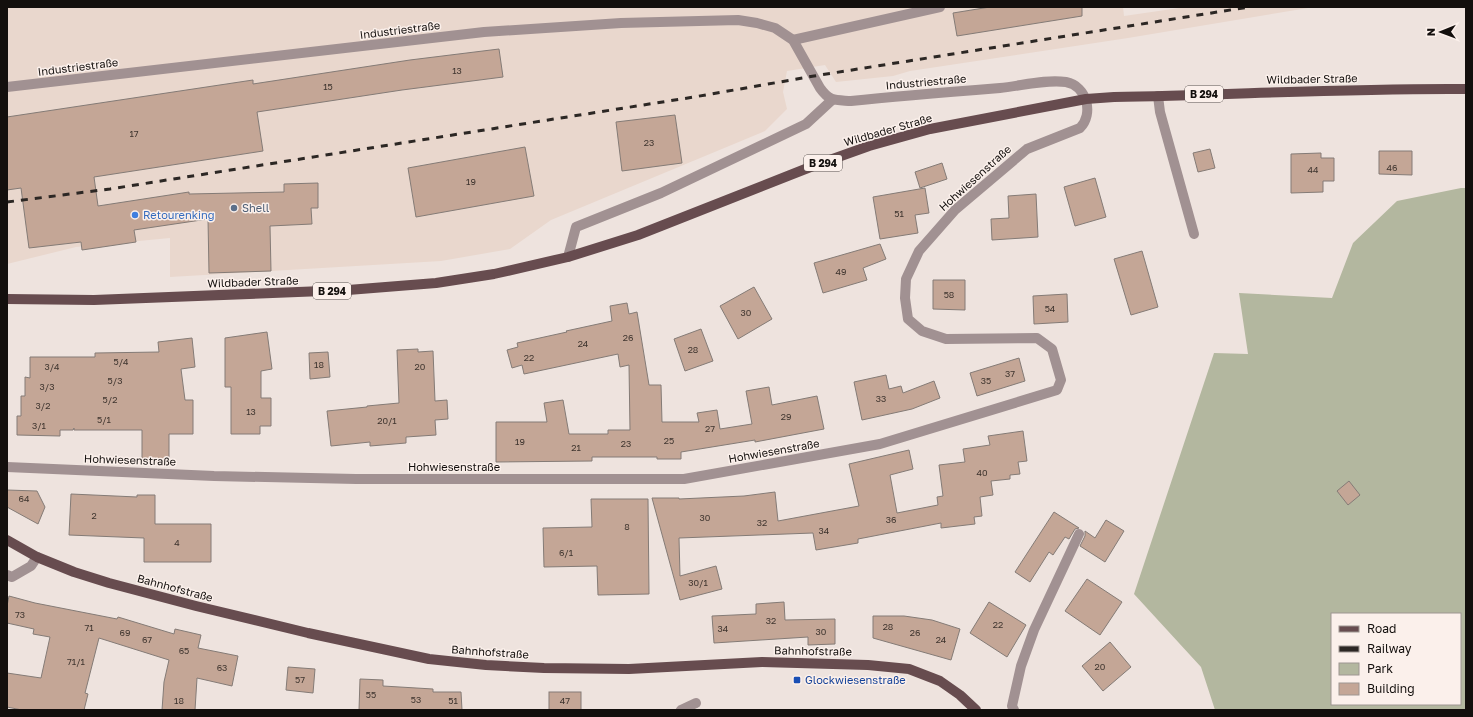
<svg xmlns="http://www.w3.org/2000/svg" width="1473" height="717" font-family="'Golos Text',sans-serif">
  <rect width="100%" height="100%" fill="#eee3de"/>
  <path fill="#e9d7cd" d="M7 7H1123L1124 16 1186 7H1314L1128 38 910 71 893 76 836 82 825 65 787 71 783 92 787 109 765 131 551 220 510 249 441 261 170 277V238L76 247 7 264Z"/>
  <path fill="#b3b79f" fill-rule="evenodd" d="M1461 188H1466V710H1215L1201 667 1134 594 1214 353 1248 354 1239 293 1332 298 1353 243 1397 201ZM1332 614H1460V704H1332Z"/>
  <g fill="#c4a696" stroke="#847b76">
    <path d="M990 7H1082V16L957 36 953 13Z"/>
    <path d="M499 49 503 77 402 90 257 112 263 151 94 177 98 206 189 192V194L284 192V184L318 183V208H311L312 224 270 226 271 271 209 273 208 219 134 230 136 242 82 250 81 242 29 248 21 188 7 190V117L253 80V84L410 60Z"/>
    <path d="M675 115 682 163 622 171 616 122Z"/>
    <path d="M525 147 534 196 416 217 408 168Z"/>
    <path d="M1210 149 1215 168 1198 172 1193 153Z"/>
    <path d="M1379 151H1412V175L1379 174Z"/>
    <path d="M1321 153V158H1334V181H1323V192L1291 193V154Z"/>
    <path d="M942 163 947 179 920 188 915 172Z"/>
    <path d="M1095 178 1106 217 1075 226 1064 187Z"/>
    <path d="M925 188 929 213 915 215 918 233 880 239 873 197Z"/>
    <path d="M1036 194 1038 237 992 240 991 219 1009 218 1008 196Z"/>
    <path d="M880 244 886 259 863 268 867 280 823 293 814 263Z"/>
    <path d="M1142 251 1158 307 1131 315 1114 259Z"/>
    <path d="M933 280H965V310L933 309Z"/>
    <path d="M754 287 772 319 738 339 720 306Z"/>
    <path d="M1067 294 1068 322 1034 324 1033 296Z"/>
    <path d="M627 303 629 314 637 312 649 385H661L662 422H699L697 413 717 410 720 429 752 424 746 391 769 387 772 405 817 396 824 429 755 442V440L681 452V459H657V457H592V461L496 462V422H547L544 403 563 400 569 434H608V430H630L629 365 620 367 618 354 524 374 522 365 512 368 507 350 518 347 517 343 567 332 566 331 612 321 610 306Z"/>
    <path d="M701 329 713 361 685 371 674 339Z"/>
    <path d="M267 332 272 369 261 371V398H271V426H260V434H231V387H225V338Z"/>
    <path d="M192 338 195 367 181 369 185 400H193V434H169V462H142V430H74V428L73 430H60V436L17 435V416H21V396H25V377L30 378V357H95V353L159 352 158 342Z"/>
    <path d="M418 349V352L433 351 435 401 447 400 448 419 435 420 436 435 406 437V443L370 446V442L331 446 327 411 367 407V406L399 403 397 350Z"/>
    <path d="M328 352 330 377 310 379 309 353Z"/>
    <path d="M1019 358 1025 381 977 396 970 373Z"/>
    <path d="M886 375 889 389 901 386 903 393 934 381 940 398 912 409 862 420 854 382Z"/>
    <path d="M1023 431 1027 461 1018 462 1020 474 1010 475V479L991 481 993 495 980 497 982 516 974 517 975 524 941 528V523L858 539V543L816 550 813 533 679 538 680 576 716 566 722 589 680 600 652 498H679V499L744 496 775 492 778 521 859 506 849 464 909 450 913 469 890 475 897 513 938 505 937 497 943 496 939 465 965 462 963 449 990 445 988 436Z"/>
    <path d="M1349 481 1360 495 1348 505 1337 491Z"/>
    <path d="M7 490 37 491 45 507 38 524 7 507Z"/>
    <path d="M71 494 137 497V495H155V524H211V562H144V538L69 535Z"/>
    <path d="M591 499H648L649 594 598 595 597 566 544 567 543 528 592 527Z"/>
    <path d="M1054 512 1079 528 1075 529 1069 539 1065 537 1053 555 1049 552 1030 582 1015 572Z"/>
    <path d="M1106 520 1124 531 1105 562 1080 546 1085 536V531L1095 538Z"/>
    <path d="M1087 579 1122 602 1100 635 1065 611Z"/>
    <path d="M9 596 35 603 117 619 118 617 174 634 175 629 201 635 198 648 238 656 232 686 197 678 195 710H162L164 682 169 660 99 638 85 693 88 694 84 710H22L7 707V673L41 678 50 637 33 634 34 629 7 623V606Z"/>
    <path d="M784 602 785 620 835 619V644L808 645V637L714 643 712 616 756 614V604Z"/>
    <path d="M989 602 1026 625 1007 657 970 633Z"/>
    <path d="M873 616H904L932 620 960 629 951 660 873 638Z"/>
    <path d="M1110 642 1131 667 1103 691 1082 666Z"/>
    <path d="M288 667 315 669 313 693 286 690Z"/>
    <path d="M360 679 383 680V686L433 689V692H461L462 710H359Z"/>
    <rect x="549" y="692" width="32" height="18"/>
  </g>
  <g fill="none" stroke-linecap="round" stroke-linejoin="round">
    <g stroke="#a19192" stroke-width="10">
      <path d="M793 40 940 7"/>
      <path d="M7 87 484 32 621 23 738 20 757 23 775 28 793 40 820 88C830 102 835 100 851 101 900 96 950 92 1000 88 1021 86 1045 79 1066 82 1087 86 1094 114 1080 128L1027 149 955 210 919 251 906 279 905 298 908 319 922 331 946 339 1037 338 1052 349 1061 380 1057 390 880 444 684 479H356L214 476 7 467"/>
      <path d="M1158 96 1160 112 1194 234"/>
      <path d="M568 257 576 227 661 193 806 124 832 100"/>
      <path d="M7 575 12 577 31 566 37 557"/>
      <path d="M681 710 696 703"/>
      <path d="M1014 710 1012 706 1021 666 1034 630 1079 534"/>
    </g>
    <g stroke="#674c4f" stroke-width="10">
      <path d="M7 299 94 300 348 290 436 283 494 274 568 257 638 235 813 166 869 146 930 129 1086 99 1114 97C1231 95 1348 88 1466 89"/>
      <path d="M7 540 37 557 74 572 109 583 196 606 308 633 429 659 486 665 544 668 629 669 762 662 868 665 909 669 940 681 960 695 976 710"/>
    </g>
    <path stroke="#2c2724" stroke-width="3" stroke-dasharray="7 7" stroke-linecap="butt" d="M7 202 110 189 694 97 814 76 1249 7"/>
  </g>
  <circle fill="#5c6f8a" stroke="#fbf0eb" stroke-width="1.5" cx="234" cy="208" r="4"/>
  <circle fill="#3f7fe0" stroke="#fbf0eb" stroke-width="1.5" cx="135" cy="215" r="4"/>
  <rect fill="#1a4fb4" stroke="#fbf0eb" stroke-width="1.5" x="793" y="676" width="8" height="8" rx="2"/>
  <g text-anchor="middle" stroke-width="3" stroke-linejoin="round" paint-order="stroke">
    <g font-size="9" fill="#3f352f">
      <text x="457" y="74">13</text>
      <text x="328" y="90">15</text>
      <text x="134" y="137">17</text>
      <text x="649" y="146">23</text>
      <text x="1392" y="171">46</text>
      <text x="1313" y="173">44</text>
      <text x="471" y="185">19</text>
      <text x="899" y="217">51</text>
      <text x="841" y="275">49</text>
      <text x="949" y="298">58</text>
      <text x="1050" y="312">54</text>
      <text x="746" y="316">30</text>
      <text x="628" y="341">26</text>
      <text x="583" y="347">24</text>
      <text x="693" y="353">28</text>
      <text x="529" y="361">22</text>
      <text x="121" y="365">5/4</text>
      <text x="319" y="368">18</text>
      <text x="52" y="370">3/4</text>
      <text x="420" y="370">20</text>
      <text x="1010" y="377">37</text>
      <text x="115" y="384">5/3</text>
      <text x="986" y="384">35</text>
      <text x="47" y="390">3/3</text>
      <text x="881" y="402">33</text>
      <text x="110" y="403">5/2</text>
      <text x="43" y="409">3/2</text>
      <text x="251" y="415">13</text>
      <text x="786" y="420">29</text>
      <text x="104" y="423">5/1</text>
      <text x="387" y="424">20/1</text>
      <text x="39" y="429">3/1</text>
      <text x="710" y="432">27</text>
      <text x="669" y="444">25</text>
      <text x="520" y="445">19</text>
      <text x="626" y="447">23</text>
      <text x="576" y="451">21</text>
      <text x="982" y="476">40</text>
      <text x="24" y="502">64</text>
      <text x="94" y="519">2</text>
      <text x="705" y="521">30</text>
      <text x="891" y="523">36</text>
      <text x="762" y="526">32</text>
      <text x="627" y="530">8</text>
      <text x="824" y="534">34</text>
      <text x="177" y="546">4</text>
      <text x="566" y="556">6/1</text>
      <text x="698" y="586">30/1</text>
      <text x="20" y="618">73</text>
      <text x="771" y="624">32</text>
      <text x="998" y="628">22</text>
      <text x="888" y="630">28</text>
      <text x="89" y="631">71</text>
      <text x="723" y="632">34</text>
      <text x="821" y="635">30</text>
      <text x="125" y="636">69</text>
      <text x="915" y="636">26</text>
      <text x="147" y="643">67</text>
      <text x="941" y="643">24</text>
      <text x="184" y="654">65</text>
      <text x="76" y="665">71/1</text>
      <text x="1100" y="670">20</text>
      <text x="222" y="671">63</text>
      <text x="300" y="683">57</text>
      <text x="371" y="698">55</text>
      <text x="416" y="703">53</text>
      <text x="179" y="704">18</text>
      <text x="453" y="704">51</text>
      <text x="565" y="704">47</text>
    </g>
    <g fill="#fbf0eb" stroke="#595250" stroke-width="1">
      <rect x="1185" y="86" width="38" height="16" rx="3"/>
      <rect x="804" y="155" width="38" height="16" rx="3"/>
      <rect x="313" y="283" width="38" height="16" rx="3"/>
    </g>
    <g font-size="10" font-weight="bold" fill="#130f0d">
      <text x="1204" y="98">B 294</text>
      <text x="823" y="167">B 294</text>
      <text x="332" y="295">B 294</text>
    </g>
    <g font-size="11" fill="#130f0d" stroke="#fbf0eb">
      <text transform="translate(400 30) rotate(-7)" y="4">Industriestraße</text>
      <text transform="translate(78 67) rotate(-7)" y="4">Industriestraße</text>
      <text transform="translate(1312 79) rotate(-1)" y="4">Wildbader Straße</text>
      <text transform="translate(926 82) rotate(-5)" y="4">Industriestraße</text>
      <text transform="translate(888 130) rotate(-16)" y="4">Wildbader Straße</text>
      <text transform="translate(975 178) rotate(-42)" y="4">Hohwiesenstraße</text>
      <text transform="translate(253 282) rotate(-2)" y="4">Wildbader Straße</text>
      <text transform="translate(774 451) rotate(-10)" y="4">Hohwiesenstraße</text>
      <text transform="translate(130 460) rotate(2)" y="4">Hohwiesenstraße</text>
      <text x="454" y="471">Hohwiesenstraße</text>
      <text transform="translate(175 588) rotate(15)" y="4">Bahnhofstraße</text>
      <text transform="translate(813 651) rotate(1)" y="4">Bahnhofstraße</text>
      <text transform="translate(490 652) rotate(4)" y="4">Bahnhofstraße</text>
    </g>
    <g font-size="11" fill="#4e5e75" stroke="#fbf0eb" text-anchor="start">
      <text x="242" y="212">Shell</text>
    </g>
    <g font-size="11" fill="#366cbe" stroke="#fbf0eb" text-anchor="start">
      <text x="143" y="219">Retourenking</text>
    </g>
    <g font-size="11" fill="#164399" stroke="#fbf0eb" text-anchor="start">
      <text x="805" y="684">Glockwiesenstraße</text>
    </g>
  </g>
  <rect width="1473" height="717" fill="none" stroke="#130f0d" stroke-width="16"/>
  <rect x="1331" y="613" width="130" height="92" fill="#fbf0eb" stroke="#9e9692"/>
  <rect x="1339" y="626" width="20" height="6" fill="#674c4f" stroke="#9e9692"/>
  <text x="1367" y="633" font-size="12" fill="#130f0d">Road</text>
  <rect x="1339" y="646" width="20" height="6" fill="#2c2724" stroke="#9e9692"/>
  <text x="1367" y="653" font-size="12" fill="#130f0d">Railway</text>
  <rect x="1339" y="663" width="20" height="12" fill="#b3b79f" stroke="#9e9692"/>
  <text x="1367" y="673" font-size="12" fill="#130f0d">Park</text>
  <rect x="1339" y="683" width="20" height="12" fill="#c4a696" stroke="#9e9692"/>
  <text x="1367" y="693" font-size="12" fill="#130f0d">Building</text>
  <g transform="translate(1441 32) rotate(269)" stroke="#fbf0eb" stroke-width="3" paint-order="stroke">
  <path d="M0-3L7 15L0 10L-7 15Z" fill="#130f0d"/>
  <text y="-6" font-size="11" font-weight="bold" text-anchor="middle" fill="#130f0d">N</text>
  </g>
</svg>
